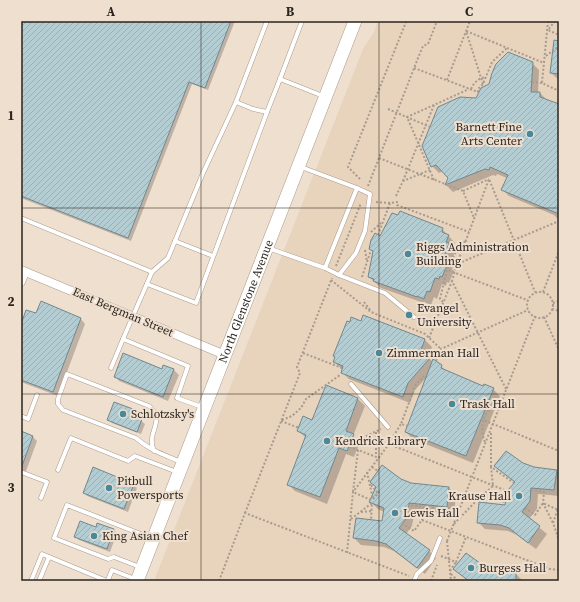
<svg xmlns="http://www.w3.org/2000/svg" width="580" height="602" font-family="'Source Serif 4',serif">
  <defs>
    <pattern id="building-hatch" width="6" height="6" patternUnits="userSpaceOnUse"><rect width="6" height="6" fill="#b4cdd3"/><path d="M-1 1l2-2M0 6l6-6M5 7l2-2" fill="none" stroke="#9bb0b5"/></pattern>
  </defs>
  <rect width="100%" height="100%" fill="#efdfcf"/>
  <path fill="#e8d3bd" d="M378 21H559V581H154L363 49 374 32Z"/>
  <g fill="#0003">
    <path d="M21 21H235L208 90 192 84 131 241 21 198Z"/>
    <path d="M559 54V80L551 73Z"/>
    <path d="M532 63 539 70 538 93H540L547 100 559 105V220L554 215 509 196 502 189 507 178 497 174 496 176 493 175 453 192 446 185 449 178 443 171 439 173 432 166 477 99Z"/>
    <path d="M442 229 455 243 453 248 455 251 451 263 453 266 452 269 454 271 449 283 447 282 446 286 442 284 437 299 434 297 431 305 424 302V303L381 288 369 277 373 252 370 249 380 237Z"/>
    <path d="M42 303 81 319 85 324 58 396 21 382V326L37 314Z"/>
    <path d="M364 316 425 340 432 347 428 357 433 362 441 366 447 372 484 387 493 389 500 396 473 463 413 439 406 432 428 376 415 390 410 403 349 379 342 372 343 370 334 362 362 322Z"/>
    <path d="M164 366 174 370 179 375 168 401 119 381 115 376 163 370Z"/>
    <path d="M326 387 358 399 365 406 353 436 360 442 354 457 346 454 327 504 295 491 288 484 306 438 299 431 313 421Z"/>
    <path d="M133 410 137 414 139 419 145 424 141 434 112 423 109 420Z"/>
    <path d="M21 432 33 437 37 441 26 471 22 475 21 482Z"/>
    <path d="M523 464 534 468 556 471 559 473V496L538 494 537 509 529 519 547 534 536 549 517 535 508 531 485 529 478 522 506 506 516 483 495 466Z"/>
    <path d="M410 484 449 488 456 495 454 514 415 510 412 526 406 534 429 551 436 558 425 574 394 551 384 547 361 545 354 538 383 522 384 512 378 509 371 502Z"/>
    <path d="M134 485 137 488 128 512 87 496 84 492Z"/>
    <path d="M98 524 114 530 117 533 110 552 79 540 75 536 96 528Z"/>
    <path d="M484 567 494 572 516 574 523 581H468L455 569Z"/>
  </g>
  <g fill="url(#building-hatch)" stroke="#71888e">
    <path d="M21 21H231L205 88 189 82 128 238 21 196Z"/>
    <path d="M554 40 559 41V74L550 73Z"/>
    <path d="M508 52 533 62 531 92H540V97L559 104V214L501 190 508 175 490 167 489 170 485 169 445 185 448 178 436 165 431 167 422 146 438 107 460 97 476 98 481 88 489 84 492 73 496 64Z"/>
    <path d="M400 211 443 228 442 232 449 235 446 242 449 243 444 257 447 258 445 262 448 263 442 277 440 276 439 279 435 278 430 292 427 291 424 299 417 296V297L373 281 374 279 368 277 373 251 369 249 371 240 375 233 380 236 392 213 398 215Z"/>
    <path d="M41 301 81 318 53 392 21 380V324L26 310 36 313Z"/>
    <path d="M363 315 425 339 421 350 430 358 408 383 403 397 341 373 343 366 333 362 335 357 333 356 347 321 350 322 351 317 361 321Z"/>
    <path d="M123 353 162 369 163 365 174 369 163 397 114 377Z"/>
    <path d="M433 359 442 365 441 368 483 386 484 384 494 388 466 456 405 432Z"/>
    <path d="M326 385 358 398 346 431 354 434 347 451 339 448 320 497 287 485 306 435 297 431 303 416 312 420Z"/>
    <path d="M114 402 133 409 137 418 142 419 137 432 107 420Z"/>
    <path d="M21 431 33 436 22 466H21Z"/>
    <path d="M506 451 523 463 534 467 557 470 554 490 531 488 530 501 522 512 540 526 528 543 509 528 500 525 477 523 479 502 505 505 507 491 515 482 494 466Z"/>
    <path d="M382 465 401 479 411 483 449 487 447 507 409 503 406 519 399 528 430 550 417 568 386 544 376 541 353 538 356 518 382 521 384 508 369 502 376 487 370 482Z"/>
    <path d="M93 467 134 484 124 509 83 493Z"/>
    <path d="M80 521 96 527 97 523 114 529 107 549 74 537Z"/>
    <path d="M466 553 484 566 494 571 516 573V581H469L453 569Z"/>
  </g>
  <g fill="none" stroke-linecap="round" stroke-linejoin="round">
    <g stroke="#ab9c8d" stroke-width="5">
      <g id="lane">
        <path d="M280 79 302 21"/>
        <path d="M236 102 253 109 267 112 280 79 323 96"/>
        <path d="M21 218 152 272"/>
        <path d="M175 241 213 256"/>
        <path d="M268 248 325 268 339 275 356 253 365 231 370 194 357 188 301 167"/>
        <path d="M325 268 357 188"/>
        <path d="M339 275 385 293 414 317"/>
        <path d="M147 284 196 303 267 112"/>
        <path d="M123 339 152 272 168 258 203 173 236 102 267 21"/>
        <path d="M111 368 123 339 188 366 177 398 202 407"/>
        <path d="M351 384 388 427"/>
        <path d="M21 416 28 419 37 395"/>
        <path d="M154 451C145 432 167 422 149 406L67 374 58 399V404L63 410 136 438C149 450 165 455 181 462"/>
        <path d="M58 470 71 438 128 461 135 456 177 472"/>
        <path d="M21 472 47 482 41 498"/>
        <path d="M140 567 114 557 108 559 54 538 67 505 151 538"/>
        <path d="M108 580 112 570 135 579"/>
        <path d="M31 581 42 554 107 581"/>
        <path d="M39 581 49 557"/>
        <path d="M414 581 417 574 431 561 440 538"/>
      </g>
    </g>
    <g stroke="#ab9c8d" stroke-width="9">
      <g id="street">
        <path d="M21 270 225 355"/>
        <path d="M21 282 25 272"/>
      </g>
    </g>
    <g stroke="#ab9c8d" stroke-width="14">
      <g id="primary">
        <path id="s1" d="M137 581 355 21"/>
      </g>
    </g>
    <g stroke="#a79b8e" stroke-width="2" stroke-dasharray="2 2" stroke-linecap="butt">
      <path d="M402 21 406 22V21"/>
      <path d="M548 21 542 83 559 91"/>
      <path d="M555 21 548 30 559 35"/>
      <path d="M546 56 559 46"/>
      <path d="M414 68 478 92V89L483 84 492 62 507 48"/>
      <path d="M447 80 470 21"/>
      <path d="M532 82 542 83"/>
      <path d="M483 84 466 31 544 63"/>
      <path d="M471 89C474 82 479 78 486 77"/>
      <path d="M434 105 407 117 434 180"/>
      <path d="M388 109 430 127"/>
      <path d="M379 158 463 191 474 218"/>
      <path d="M360 179 348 167 406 22"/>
      <path d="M403 181 434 105 469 89"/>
      <path d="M368 186 418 58 423 46 428 44 437 21"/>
      <path d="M463 191 489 179"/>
      <path d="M396 196 403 181 430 170"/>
      <path d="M376 202 391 203 397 202V205L469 232"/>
      <path d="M371 232 381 223"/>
      <path d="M378 235 390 203"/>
      <path d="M365 250 367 262"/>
      <path d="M457 264 489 179 535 292"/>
      <path d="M336 266 361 203"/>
      <path d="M445 269 527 300"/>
      <path d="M362 277 371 250"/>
      <path d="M331 280 371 312 425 334 441 349"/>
      <path d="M543 292 559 251"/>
      <circle cx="540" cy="305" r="13"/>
      <path d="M364 302 370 310"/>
      <path d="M443 302 440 299 447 269 461 242H466"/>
      <path d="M553 303 559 301"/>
      <path d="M552 309 559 311"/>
      <path d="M544 317 559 350"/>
      <path d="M429 338 452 281"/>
      <path d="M303 353 342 368"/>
      <path d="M436 361 441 349 528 310"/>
      <path d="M506 389 452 281 457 264 559 221"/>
      <path d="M481 419 559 451"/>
      <path d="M282 420 292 416 301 408 306 399 340 375"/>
      <path d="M281 421 299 428"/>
      <path d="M408 426 401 424 416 384 424 376"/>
      <path d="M376 432V457"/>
      <path d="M485 442C478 426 485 407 501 400"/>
      <path d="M389 443 401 424"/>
      <path d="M349 447 358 450"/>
      <path d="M350 447 352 443 381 429"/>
      <path d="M372 467 378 471"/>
      <path d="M491 467V431"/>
      <path d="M367 472 373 499"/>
      <path d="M371 485 378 493"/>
      <path d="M531 490 544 492 543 503 553 523"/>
      <path d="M448 494 464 496"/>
      <path d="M479 498 493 486 491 467 514 483"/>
      <path d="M373 499 381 490"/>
      <path d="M371 500 353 492 358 450 379 458"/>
      <path d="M559 506 553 523 559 540"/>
      <path d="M424 507 459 509"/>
      <path d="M525 508 535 515 543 503 558 510"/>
      <path d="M361 512 372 511"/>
      <path d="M245 513 300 373 297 367 332 278"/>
      <path d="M351 519 372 503 371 520"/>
      <path d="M422 520 550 569 559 570"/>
      <path d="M402 523 414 531 422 520 424 507 408 505"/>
      <path d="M454 524 479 498 506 502"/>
      <path d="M447 541 535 316"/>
      <path d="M447 541 451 581"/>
      <path d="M347 553 353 492 389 444 507 491"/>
      <path d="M441 556 456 562 466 537"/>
      <path d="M450 571 456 562"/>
      <path d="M451 574 458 581"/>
      <path d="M516 580 522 581"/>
      <path d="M219 581 245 513 409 576"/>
      <path d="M431 581 437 565"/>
    </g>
    <use href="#lane" stroke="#fff" stroke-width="4"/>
    <use href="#street" stroke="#fff" stroke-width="8"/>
    <use href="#primary" stroke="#fff" stroke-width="13"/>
  </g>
  <path fill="none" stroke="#2b251f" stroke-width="1" stroke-opacity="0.55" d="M201 21V581M379 21V581M21 208H559M21 394H559"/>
  <g fill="#47899a" stroke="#efdfcf" stroke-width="1.5">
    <circle cx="530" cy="134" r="4"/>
    <circle cx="408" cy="254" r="4"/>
    <circle cx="409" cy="315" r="4"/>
    <circle cx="379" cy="353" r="4"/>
    <circle cx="452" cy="404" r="4"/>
    <circle cx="123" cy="414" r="4"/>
    <circle cx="327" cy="441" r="4"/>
    <circle cx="109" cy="488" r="4"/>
    <circle cx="519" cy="496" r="4"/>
    <circle cx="395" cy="513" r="4"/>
    <circle cx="94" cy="536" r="4"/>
    <circle cx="471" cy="568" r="4"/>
  </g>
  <g text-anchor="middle" stroke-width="4" stroke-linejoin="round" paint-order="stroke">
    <g font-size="12" fill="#2b251f" stroke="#efdfcf" text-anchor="start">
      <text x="522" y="131" text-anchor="end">Barnett Fine<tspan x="522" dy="14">Arts Center</tspan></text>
      <text x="416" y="251">Riggs Administration<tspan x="416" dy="14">Building</tspan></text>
      <text x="417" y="312">Evangel<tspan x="417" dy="14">University</tspan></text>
      <text x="387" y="357">Zimmerman Hall</text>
      <text x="460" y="408">Trask Hall</text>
      <text x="131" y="418">Schlotzsky's</text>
      <text x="335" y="445">Kendrick Library</text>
      <text x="117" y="485">Pitbull<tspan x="117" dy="14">Powersports</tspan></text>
      <text x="511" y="500" text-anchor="end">Krause Hall</text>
      <text x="403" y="517">Lewis Hall</text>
      <text x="102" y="540">King Asian Chef</text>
      <text x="479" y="572">Burgess Hall</text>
    </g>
    <g font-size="12" fill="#2b251f" stroke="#efdfcf">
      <text dy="4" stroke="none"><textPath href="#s1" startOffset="300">North Glenstone Avenue</textPath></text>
      <text transform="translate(123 312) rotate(23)" y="4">East Bergman Street</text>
    </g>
  </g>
  <rect width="580" height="602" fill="none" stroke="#efdfcf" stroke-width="44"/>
  <rect x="22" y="22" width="536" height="558" fill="none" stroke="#2b251f" stroke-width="1.5"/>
  <g font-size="13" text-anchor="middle" font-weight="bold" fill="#2b251f">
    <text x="111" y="16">A</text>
    <text x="290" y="16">B</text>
    <text x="469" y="16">C</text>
    <text x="11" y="120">1</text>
    <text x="11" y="306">2</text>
    <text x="11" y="492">3</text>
  </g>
</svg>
